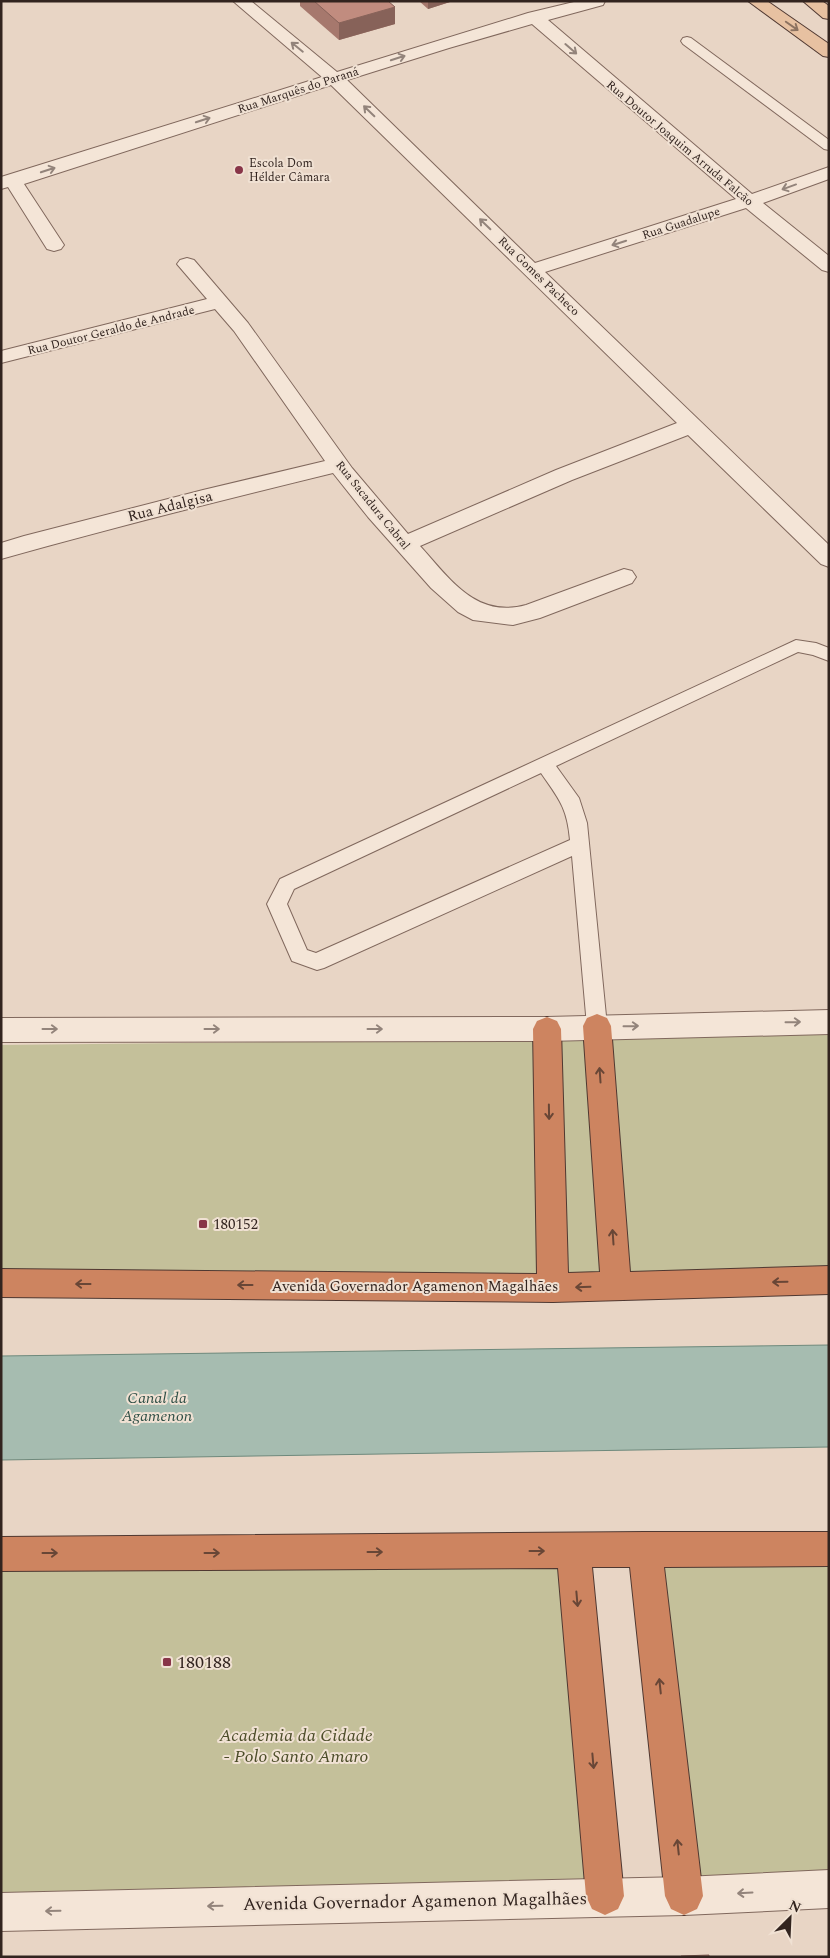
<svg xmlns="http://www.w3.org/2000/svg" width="830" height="1958" font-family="Spectral,serif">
  <rect width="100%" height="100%" fill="#e8d5c5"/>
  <g fill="#c4c09a">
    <path d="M829 1031V1280L1 1283V1045L542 1039Z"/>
    <path d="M645 1549H829V1889L684 1896Z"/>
    <path d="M573 1551 605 1896 1 1912V1554Z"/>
  </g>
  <path fill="#a6bcb0" stroke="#6e897c" d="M829 1345V1447L1 1460V1356Z"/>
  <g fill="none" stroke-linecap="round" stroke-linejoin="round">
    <g stroke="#80685d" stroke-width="2">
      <g id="lane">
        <path d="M687 37 691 38 829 140V150L824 149 683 44 681 41 683 38Z"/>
        <path d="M796 640 816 643 829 648V661L813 655 798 652 556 766 579 798 587 823 607 1026 604 1032 597 1035 590 1032 587 1026 572 856 324 968 317 970 292 961 267 904 280 879ZM541 773C559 799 567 807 570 840L316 953 307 950 287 904 294 889Z"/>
      </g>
    </g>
    <g stroke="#80685d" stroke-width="2">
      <g id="street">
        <path d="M233 1H251L337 72 528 13 578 1H605L603 5 548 20 752 194 829 167V179L763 203 829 256V272L822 270 746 208 545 272 829 545V567L821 564 688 435 572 480 420 546C450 579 476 619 526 605L624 569 632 571 636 577 632 583 540 618 513 625 473 620 458 612 431 588 368 517 333 473C222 500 111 528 1 559V543L24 536 203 490 325 461 234 331 215 309 1 363V351L207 299 177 264 180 260 187 258 194 260 248 323 352 468 408 534 556 470 677 423 331 85 24 184 64 245 61 249 54 251 47 249 8 187 1 189V177L322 77ZM532 24 736 199 535 263 347 80 449 48Z"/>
        <path d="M829 1010V1034L547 1041 1 1042V1018L547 1017Z"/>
        <path d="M829 1870V1908L684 1915 1 1931V1893L684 1877Z"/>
      </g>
    </g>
    <g stroke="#4f3831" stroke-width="2">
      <g id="primary">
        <path d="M748 1H767L829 44V57L823 56Z"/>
        <path d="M803 1H822L829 6V19L823 18Z"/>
      </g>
    </g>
    <g stroke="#4f3831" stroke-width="2">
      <g id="highway">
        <path d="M597 1014 607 1018 611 1026 630 1272 829 1266V1294L553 1302 1 1297V1269L537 1274 533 1029 537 1021 547 1017 557 1021 561 1029 568 1273 600 1272 583 1026 587 1018Z"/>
        <path d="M645 1532H829V1566L664 1567 703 1896 697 1909 684 1915 671 1909 665 1896 630 1567H592L624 1896 618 1909 605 1915 592 1909 586 1896 558 1568 1 1571V1537Z"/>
      </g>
    </g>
    <use href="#lane" fill="#f4e5d7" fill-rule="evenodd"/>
    <use href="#street" fill="#f4e5d7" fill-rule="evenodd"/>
    <use href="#primary" fill="#e7c1a1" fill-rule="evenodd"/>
    <use href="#highway" fill="#cd8460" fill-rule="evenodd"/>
  </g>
  <g fill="#a6786d">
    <path d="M300 1H388L395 7V24L339 40 300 6Z"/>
    <path d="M419 1H453L428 9Z"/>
  </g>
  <g fill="#876259">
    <path d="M428 1H453L428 9Z"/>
    <path d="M395 7V24L339 40V23Z"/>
  </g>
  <g fill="#c18c7f" stroke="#876259">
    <path d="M314 1H388L395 7 339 23Z"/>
    <path d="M709 1955V1957H681V1956Z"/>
  </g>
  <defs><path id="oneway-shaft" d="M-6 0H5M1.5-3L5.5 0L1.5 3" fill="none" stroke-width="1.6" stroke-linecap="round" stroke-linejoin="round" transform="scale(1.25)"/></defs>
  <use stroke="#8c7260" href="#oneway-shaft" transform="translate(792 26) rotate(35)"/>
  <g stroke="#93847b">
    <use href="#oneway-shaft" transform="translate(297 47) rotate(-141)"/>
    <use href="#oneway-shaft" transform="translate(571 49) rotate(41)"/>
    <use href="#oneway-shaft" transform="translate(398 58) rotate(-18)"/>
    <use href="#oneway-shaft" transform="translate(369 111) rotate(-136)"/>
    <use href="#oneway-shaft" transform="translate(203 120) rotate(-18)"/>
    <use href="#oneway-shaft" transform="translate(48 170) rotate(-18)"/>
    <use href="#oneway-shaft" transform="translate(789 187) rotate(160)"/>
    <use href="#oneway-shaft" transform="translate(485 224) rotate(-136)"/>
    <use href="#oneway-shaft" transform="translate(619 243) rotate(162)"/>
    <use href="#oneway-shaft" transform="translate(793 1022) rotate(-1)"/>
    <use href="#oneway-shaft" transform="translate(631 1026) rotate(-1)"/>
    <use href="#oneway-shaft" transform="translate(50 1029)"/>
    <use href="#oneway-shaft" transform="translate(212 1029)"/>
    <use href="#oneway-shaft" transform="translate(375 1029)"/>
    <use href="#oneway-shaft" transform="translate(745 1893) rotate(177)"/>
    <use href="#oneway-shaft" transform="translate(215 1906) rotate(179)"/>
    <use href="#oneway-shaft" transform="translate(53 1911) rotate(179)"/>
  </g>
  <g stroke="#684636">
    <use href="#oneway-shaft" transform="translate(600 1075) rotate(-94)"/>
    <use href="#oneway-shaft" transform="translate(549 1112) rotate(89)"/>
    <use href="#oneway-shaft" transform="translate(613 1237) rotate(-94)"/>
    <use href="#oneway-shaft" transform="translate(780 1282) rotate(179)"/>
    <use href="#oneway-shaft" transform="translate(83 1284) rotate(-180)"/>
    <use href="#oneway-shaft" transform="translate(245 1285) rotate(-180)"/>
    <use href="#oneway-shaft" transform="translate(583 1287) rotate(178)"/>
    <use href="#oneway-shaft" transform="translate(537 1551)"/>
    <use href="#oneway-shaft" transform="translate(375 1552)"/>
    <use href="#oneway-shaft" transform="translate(50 1553)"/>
    <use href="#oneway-shaft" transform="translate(212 1553)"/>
    <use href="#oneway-shaft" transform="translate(577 1599) rotate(85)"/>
    <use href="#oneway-shaft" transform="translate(660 1686) rotate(-96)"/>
    <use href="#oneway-shaft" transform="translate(593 1761) rotate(85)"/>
    <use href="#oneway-shaft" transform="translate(678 1847) rotate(-96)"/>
  </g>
  <g fill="#883548" stroke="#f0e1d3" stroke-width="2">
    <circle cx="239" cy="170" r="5"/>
    <rect x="198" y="1219" width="10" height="10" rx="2.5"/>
    <rect x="162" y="1657" width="10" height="10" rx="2.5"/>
  </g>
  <g text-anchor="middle" stroke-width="4" stroke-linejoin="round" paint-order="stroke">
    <g font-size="12" fill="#32241f" stroke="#f0e1d3">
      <text transform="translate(298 90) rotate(-18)" y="4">Rua Marquês do Paraná</text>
      <text transform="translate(680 143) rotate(40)" y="4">Rua Doutor Joaquim Arruda Falcão</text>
      <text transform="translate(681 223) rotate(-18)" y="4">Rua Guadalupe</text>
      <text transform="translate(539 276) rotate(44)" y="4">Rua Gomes Pacheco</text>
      <text transform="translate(111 330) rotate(-14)" y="4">Rua Doutor Geraldo de Andrade</text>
      <text transform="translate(373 505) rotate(51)" y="4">Rua Sacadura Cabral</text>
    </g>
    <g font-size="12" fill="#32241f" stroke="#f0e1d3" text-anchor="start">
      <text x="249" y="167">Escola Dom<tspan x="249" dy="14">Hélder Câmara</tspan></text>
    </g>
    <g font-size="15" fill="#32241f" stroke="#f0e1d3">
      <text transform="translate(170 506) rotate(-14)" y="5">Rua Adalgisa</text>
      <text x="415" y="1291">Avenida Governador Agamenon Magalhães</text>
    </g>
    <g font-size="15" fill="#32241f" stroke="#f0e1d3" text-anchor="start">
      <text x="213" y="1229">180152</text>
    </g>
    <g font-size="16" font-style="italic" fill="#305047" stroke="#f0e1d3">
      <text x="157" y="1403">Canal da<tspan x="157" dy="18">Agamenon</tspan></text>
    </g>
    <g font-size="18" fill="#32241f" stroke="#f0e1d3" text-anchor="start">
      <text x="177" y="1668">180188</text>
    </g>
    <g font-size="18" font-style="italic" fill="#4b4c28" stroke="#f0e1d3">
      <text x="296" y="1741">Academia da Cidade<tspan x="296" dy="21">- Polo Santo Amaro</tspan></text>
    </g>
    <g font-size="18" fill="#32241f" stroke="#f0e1d3">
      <text transform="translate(415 1901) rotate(-1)" y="6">Avenida Governador Agamenon Magalhães</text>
    </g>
  </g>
  <rect width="830" height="1958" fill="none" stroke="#32241f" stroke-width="5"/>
  <g transform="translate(790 1918) rotate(24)" stroke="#f0e1d3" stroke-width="4" paint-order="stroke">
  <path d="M0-4L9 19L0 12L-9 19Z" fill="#32241f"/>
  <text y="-8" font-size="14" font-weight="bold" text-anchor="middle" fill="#32241f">N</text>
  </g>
</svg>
